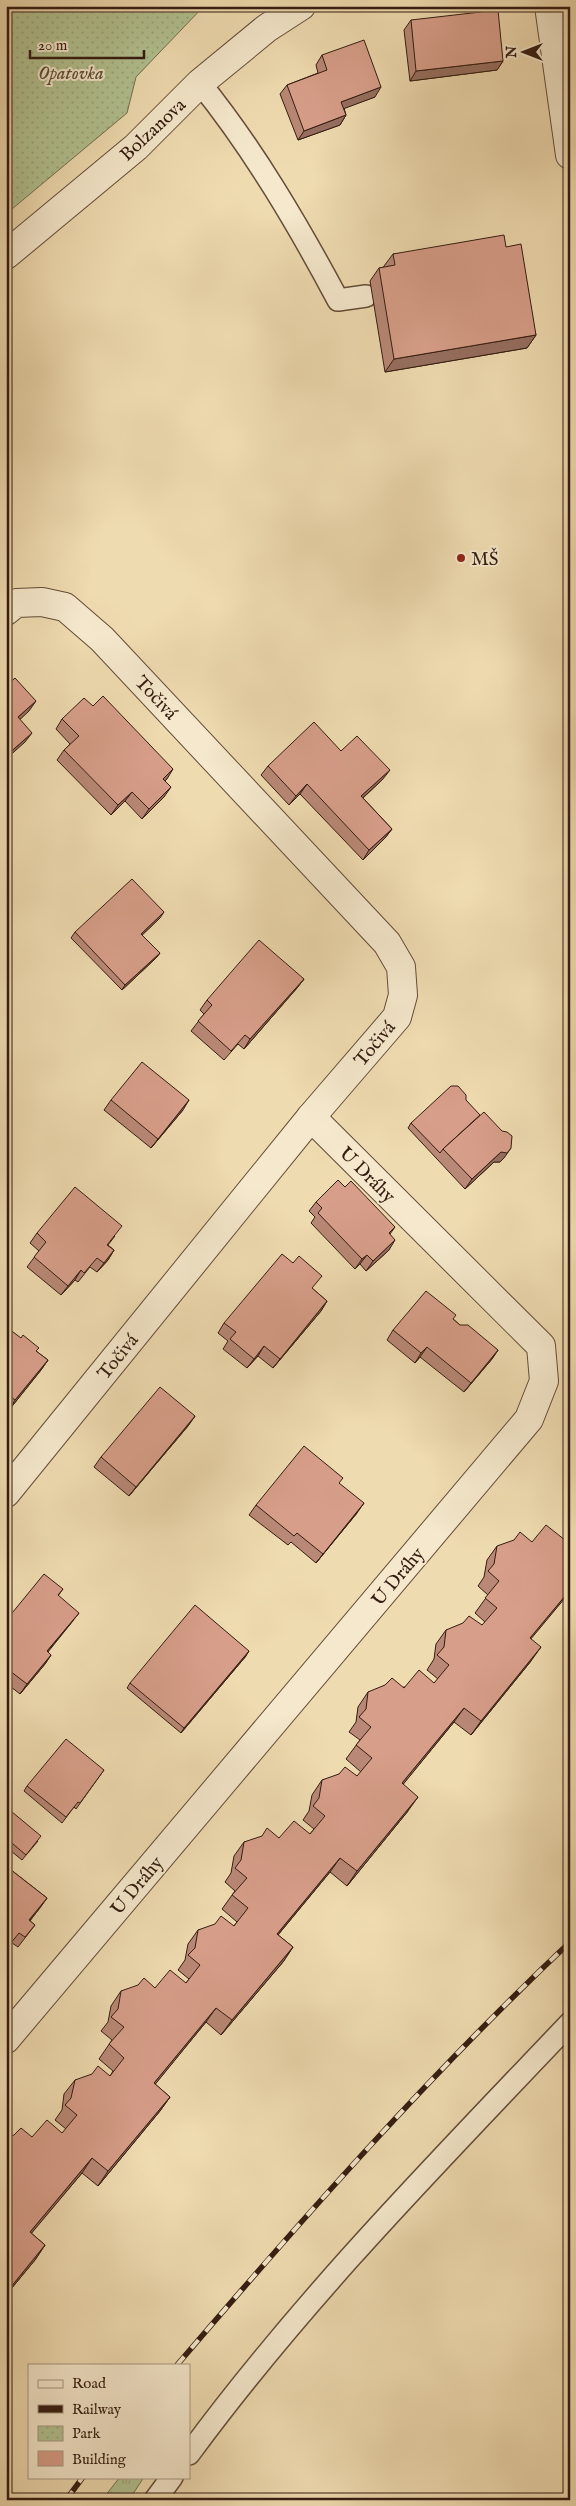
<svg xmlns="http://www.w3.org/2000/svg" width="576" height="2506" font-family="'IM FELL English',serif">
  <defs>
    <pattern id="grass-tufts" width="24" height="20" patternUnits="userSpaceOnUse" patternTransform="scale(1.25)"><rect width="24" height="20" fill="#b2c190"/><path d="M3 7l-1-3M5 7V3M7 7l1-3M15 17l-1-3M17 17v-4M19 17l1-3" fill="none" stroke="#9aa57b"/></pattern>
    <pattern id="park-dots" width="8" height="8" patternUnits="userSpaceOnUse" patternTransform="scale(1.25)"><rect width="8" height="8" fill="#b2c190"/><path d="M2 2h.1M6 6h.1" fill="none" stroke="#9aa57b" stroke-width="1.8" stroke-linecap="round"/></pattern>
  </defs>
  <rect width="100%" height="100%" fill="#efdbb0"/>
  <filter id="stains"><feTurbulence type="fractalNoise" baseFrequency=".004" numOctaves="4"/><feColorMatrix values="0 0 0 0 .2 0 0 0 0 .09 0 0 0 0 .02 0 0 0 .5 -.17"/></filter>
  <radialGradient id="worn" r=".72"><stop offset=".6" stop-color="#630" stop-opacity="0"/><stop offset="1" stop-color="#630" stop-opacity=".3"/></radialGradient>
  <path fill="url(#grass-tufts)" stroke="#736e50" d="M120 2477H144L129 2500H102Z"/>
  <path fill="url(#park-dots)" stroke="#736e50" d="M6 6H204L136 77 127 113 12 209 6 182Z"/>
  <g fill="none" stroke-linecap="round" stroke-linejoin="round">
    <g stroke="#634c39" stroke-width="24">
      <g id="service">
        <path d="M200 83C254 150 298 225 338 300L366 296"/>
        <path d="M189 2454C303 2299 438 2162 570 2023"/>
        <path d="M155 2500 172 2477"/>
      </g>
    </g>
    <g stroke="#634c39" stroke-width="30">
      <g id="minor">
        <path d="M549 6 570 155"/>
        <path d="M6 255 136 147 200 83 267 28 301 6"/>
        <path d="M6 611 16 603 42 602 65 607 102 639 387 943 401 967 403 995 397 1017 311 1117 6 1493"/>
        <path d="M6 2039 529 1419 544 1381 541 1346 311 1117"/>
      </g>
    </g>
    <use href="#service" stroke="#f5e8cc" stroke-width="21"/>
    <use href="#minor" stroke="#f5e8cc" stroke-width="28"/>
    <g stroke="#341c11" stroke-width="5.5">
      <g id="rail">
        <path d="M177 2365C302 2219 430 2074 570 1942"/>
        <path d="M66 2500 83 2477"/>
      </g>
    </g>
    <use href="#rail" stroke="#f5e8cc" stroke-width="4" stroke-dasharray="11" stroke-linecap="butt"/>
  </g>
  <g fill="#b98876" stroke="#341c11">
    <path d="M411 20 503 61 497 70 410 81 404 30Z"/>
    <path d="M322 55 375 97 344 108 346 115 340 125 298 140 280 94 287 85 318 73 316 65Z"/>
    <path d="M506 247 536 335 527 348 385 372 370 281 379 268 384 267V266L393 254Z"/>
    <path d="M62 719 167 779 165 781 164 797 142 819 125 801 111 815 57 760 64 750 70 744 56 729Z"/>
    <path d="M341 751 383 779 363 798 392 829 385 838 363 860 300 794 289 805 261 775 268 766Z"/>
    <path d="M160 918 142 935 160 953 156 958 122 990 71 938 75 932Z"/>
    <path d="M304 979 297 988 244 1049 238 1044 224 1060 191 1031 204 1014 200 1010 207 1000Z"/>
    <path d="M111 1100 183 1110 151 1148 104 1110Z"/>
    <path d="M466 1100 504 1158 500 1162H494L465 1189 408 1128 411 1123Z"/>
    <path d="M345 1187 395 1227 390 1234 389 1250 366 1271 360 1264 355 1269 311 1223 315 1217 309 1211 316 1202Z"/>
    <path d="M37 1233 115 1236 108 1245 114 1250 108 1260 97 1272 90 1267 78 1282 75 1280 61 1295 27 1267 39 1251 30 1243Z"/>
    <path d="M313 1289 327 1301 321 1311 273 1368 258 1356 247 1368 223 1349 228 1341 218 1333 224 1323Z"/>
    <path d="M453 1319 460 1325 498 1350 492 1359 464 1392 420 1357 415 1363 387 1340 393 1330Z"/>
    <path d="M6 1333 36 1351 48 1360 41 1370 9 1410 6 1408Z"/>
    <path d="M195 1416 188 1426 129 1496 94 1467 101 1457Z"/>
    <path d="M339 1483 357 1513 316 1563 291 1542 288 1545 249 1515 256 1505Z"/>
    <path d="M497 1546 531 1639V1661L471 1735 454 1722 403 1784 408 1811 347 1886 330 1872 278 1935 293 1947 283 1962 221 2035 206 2022 155 2084 170 2097 160 2111 98 2186 82 2173 31 2233 45 2245 35 2260 6 2295V2138L32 2137 62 2133 66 2129 55 2120 62 2110 64 2094 75 2080 110 2076 113 2071 99 2059 112 2040 101 2031 108 2022 111 2006 121 1991 155 1988 186 1983 189 1979 178 1970 185 1960 188 1944 198 1930 234 1926 237 1922 222 1909 235 1891 225 1882 231 1873 234 1856 244 1842 279 1838 310 1834 314 1829 303 1820 309 1811 312 1795 322 1780 357 1776 361 1772 346 1759 360 1740 349 1732 356 1722 358 1707 368 1692 434 1683 438 1679 427 1670 434 1659 436 1644 446 1630 482 1625 485 1622 475 1613 488 1595 478 1586 484 1577 487 1560Z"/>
    <path d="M63 1589 58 1596 72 1622 48 1652 51 1655 45 1664 20 1694 6 1683V1617L8 1618Z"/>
    <path d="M246 1656 181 1733 127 1688 130 1683Z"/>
    <path d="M104 1770 76 1809 74 1807 62 1823 24 1791 27 1786Z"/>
    <path d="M6 1807 38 1841 22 1860 6 1847Z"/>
    <path d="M6 1866 47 1898 30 1921 35 1925 18 1947 12 1943Z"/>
  </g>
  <g fill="#966f60" stroke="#341c11">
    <path d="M503 61 497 70 410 81 416 71Z"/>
    <path d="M381 87 375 97 335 112 341 102Z"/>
    <path d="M346 115 340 125 298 140 304 131Z"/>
    <path d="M536 335 527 348 385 372 394 359Z"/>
    <path d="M36 701 29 711 12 727 18 717Z"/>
    <path d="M32 733 25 742 6 759V756Z"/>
    <path d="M173 769 167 779 157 789 163 779Z"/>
    <path d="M390 770 383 779 354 806 361 796Z"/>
    <path d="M307 784 300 794 289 805 296 796Z"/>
    <path d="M171 787 164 797 142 819 149 809Z"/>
    <path d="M132 792 125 801 111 815 118 805Z"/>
    <path d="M392 829 385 838 363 860 369 850Z"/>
    <path d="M164 912 160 918 138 939 141 934Z"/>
    <path d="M160 953 156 958 122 990 125 985Z"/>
    <path d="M304 979 297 988 244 1049 250 1039Z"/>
    <path d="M189 1100 183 1110 151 1148 158 1139Z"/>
    <path d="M511 1148 504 1158 500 1162H494L465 1189 472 1179 501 1152Z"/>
    <path d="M395 1240 389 1250 366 1271 373 1261Z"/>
    <path d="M114 1250 108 1260 97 1272 104 1263Z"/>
    <path d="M367 1255 360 1264 355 1269 362 1259Z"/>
    <path d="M81 1270 75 1280 61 1295 68 1286Z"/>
    <path d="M327 1301 321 1311 273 1368 280 1359Z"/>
    <path d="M264 1346 258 1356 247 1368 254 1359Z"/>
    <path d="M427 1347 420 1357 415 1363 421 1353Z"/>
    <path d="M498 1350 492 1359 464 1392 471 1383Z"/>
    <path d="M48 1360 41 1370 9 1410 15 1400Z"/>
    <path d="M195 1416 188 1426 129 1496 136 1487Z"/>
    <path d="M364 1503 357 1513 316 1563 323 1554Z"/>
    <path d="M570 1590V1592L520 1652 530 1638Z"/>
    <path d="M79 1613 72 1622 40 1660 47 1651Z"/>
    <path d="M541 1647 531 1661 471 1735 481 1721Z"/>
    <path d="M249 1651 246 1656 181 1733 184 1728Z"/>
    <path d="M51 1655 45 1664 20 1694 27 1684Z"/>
    <path d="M464 1708 454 1722 392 1798 402 1783Z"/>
    <path d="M418 1797 408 1811 347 1886 357 1871Z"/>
    <path d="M340 1858 330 1872 267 1948 277 1934Z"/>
    <path d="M47 1898 40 1908 22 1930 29 1920Z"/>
    <path d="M293 1947 283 1962 221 2035 232 2020Z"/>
    <path d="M216 2008 206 2022 144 2098 154 2083Z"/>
    <path d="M170 2097 160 2111 98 2186 108 2171Z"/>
    <path d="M92 2158 82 2173 20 2247 30 2232Z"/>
    <path d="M45 2245 35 2260 6 2295V2293Z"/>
  </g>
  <g fill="#d79e89" stroke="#341c11">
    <path d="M498 10 503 61 416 71 411 20Z"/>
    <path d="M364 40 381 87 341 102 346 115 304 131 287 85 327 70 322 55Z"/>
    <path d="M504 235 506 247 521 244 536 335 394 359 379 268 395 265 393 254Z"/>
    <path d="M15 678 36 701 18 717 32 733 6 756V686Z"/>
    <path d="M103 696 173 769 163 779 171 787 149 809 132 792 118 805 64 750 79 736 62 719 84 698 93 706Z"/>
    <path d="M314 722 341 751 357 736 390 770 361 796 392 829 369 850 307 784 296 796 268 766Z"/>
    <path d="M132 879 164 912 141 934 160 953 125 985 75 932Z"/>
    <path d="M259 940 304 979 250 1039 245 1035 231 1051 198 1021 212 1005 207 1000Z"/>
    <path d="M142 1062 189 1100 158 1139 111 1100Z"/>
    <path d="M451 1086H458L466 1095V1100L480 1115 443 1149 440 1153 411 1123Z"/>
    <path d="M484 1112 502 1131 507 1132 512 1136 511 1148 507 1153 501 1152 472 1179 443 1149Z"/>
    <path d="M338 1180 345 1187 351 1181 395 1227 389 1233 395 1240 373 1261 367 1255 362 1259 318 1213 322 1208 316 1202Z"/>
    <path d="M75 1187 122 1226 107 1245 114 1250 104 1263 97 1258 84 1273 81 1270 68 1286 34 1257 46 1242 37 1233Z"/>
    <path d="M282 1254 293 1263 299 1256 322 1276 312 1288 327 1301 280 1359 264 1346 254 1359 230 1339 236 1332 224 1323Z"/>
    <path d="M426 1291 456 1315 453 1319 460 1325H468L498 1350 471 1383 427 1347 421 1353 393 1330Z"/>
    <path d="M9 1329 21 1338 23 1335 39 1348 36 1351 48 1360 15 1400 6 1393V1333Z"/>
    <path d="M160 1387 195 1416 136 1487 101 1457Z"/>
    <path d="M304 1446 343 1478 339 1483 364 1503 323 1554 297 1533 294 1536 256 1505Z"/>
    <path d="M546 1525 570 1544V1590L530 1638 541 1647 481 1721 464 1708 402 1783 418 1797 357 1871 340 1858 277 1934 293 1947 232 2020 216 2008 154 2083 170 2097 108 2171 92 2158 30 2232 45 2245 6 2293V2138L14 2135 21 2128 32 2137 47 2120 62 2133 77 2115 65 2105 71 2098 75 2080 92 2074 98 2066 110 2076 124 2058 109 2044 124 2027 111 2017 118 2009 121 1991 138 1985 144 1978 155 1988 170 1970 186 1983 200 1965 188 1955 195 1948 198 1930 215 1924 221 1916 234 1926 248 1908 232 1895 247 1878 235 1868 241 1860 244 1842 262 1836 267 1828 279 1838 294 1821 310 1834 325 1816 313 1806 319 1798 322 1780 339 1774 345 1767 357 1776 372 1758 356 1745 371 1727 359 1717 366 1709 368 1692 385 1685 392 1678 404 1688 419 1670 434 1683 449 1665 437 1655 444 1647 446 1630 463 1623 469 1616 482 1625 497 1608 485 1598 499 1581 488 1571 494 1564 497 1546 514 1540 520 1532 532 1542Z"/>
    <path d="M44 1574 63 1589 58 1595 79 1613 47 1651 51 1655 27 1684 6 1668V1617L8 1618Z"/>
    <path d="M195 1605 249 1651 184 1728 130 1683Z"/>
    <path d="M66 1739 104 1770 80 1803 78 1802 66 1817 27 1786Z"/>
    <path d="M6 1807 41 1836 26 1855 6 1838Z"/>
    <path d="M6 1866 47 1898 29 1920 35 1925 25 1937 19 1933 6 1949Z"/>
  </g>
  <circle fill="#8f2418" stroke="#f5e8cc" stroke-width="2" cx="461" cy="558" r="5"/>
  <g text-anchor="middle" stroke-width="4" stroke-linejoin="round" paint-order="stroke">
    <g font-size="19" font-style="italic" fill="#5a4e37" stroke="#f5e8cc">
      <text x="71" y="79">Opatovka</text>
    </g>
    <g font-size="19" fill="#341c11" stroke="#f5e8cc">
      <text transform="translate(152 129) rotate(-43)" y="7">Bolzanova</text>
      <text transform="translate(157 697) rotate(47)" y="7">Točivá</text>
      <text transform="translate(374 1043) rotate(-50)" y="7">Točivá</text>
      <text transform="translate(368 1174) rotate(45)" y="7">U Dráhy</text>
      <text transform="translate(117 1356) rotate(-51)" y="7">Točivá</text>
      <text transform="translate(397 1576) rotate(-50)" y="7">U Dráhy</text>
      <text transform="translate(136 1885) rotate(-50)" y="7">U Dráhy</text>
    </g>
    <g font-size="19" fill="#341c11" stroke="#f5e8cc" text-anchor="start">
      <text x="471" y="565">MŠ</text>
    </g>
  </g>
  <rect width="576" height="2506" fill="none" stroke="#efdbb0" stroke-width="25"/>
  <rect x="8" y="8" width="561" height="2491" fill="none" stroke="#341c11" stroke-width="2.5"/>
  <rect x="12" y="12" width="551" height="2481" fill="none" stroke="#341c11"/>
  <rect x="28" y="2364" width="162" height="115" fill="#f5e8cc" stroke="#a89681"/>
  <rect x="38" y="2380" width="25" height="8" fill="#f5e8cc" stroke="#a89681"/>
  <text x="72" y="2388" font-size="15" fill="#341c11">Road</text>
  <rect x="38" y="2405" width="25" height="8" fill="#341c11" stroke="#a89681"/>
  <text x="72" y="2414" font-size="15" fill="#341c11">Railway</text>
  <rect x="38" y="2426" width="25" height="15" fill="url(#park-dots)" stroke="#a89681"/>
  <text x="72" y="2438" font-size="15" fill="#341c11">Park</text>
  <rect x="38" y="2451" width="25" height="15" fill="#d79e89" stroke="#a89681"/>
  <text x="72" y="2464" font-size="15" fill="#341c11">Building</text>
  <g transform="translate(524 52) rotate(270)" stroke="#f5e8cc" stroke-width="4" paint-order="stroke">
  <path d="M0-4L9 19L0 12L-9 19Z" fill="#341c11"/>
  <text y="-8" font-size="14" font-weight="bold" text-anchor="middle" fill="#341c11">N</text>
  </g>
  <path d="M30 50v8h114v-8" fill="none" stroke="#341c11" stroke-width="2.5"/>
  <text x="38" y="50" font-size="15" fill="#341c11" stroke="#f5e8cc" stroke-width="4" paint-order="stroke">20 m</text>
  <rect width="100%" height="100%" filter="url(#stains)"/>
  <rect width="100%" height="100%" fill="url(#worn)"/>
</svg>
